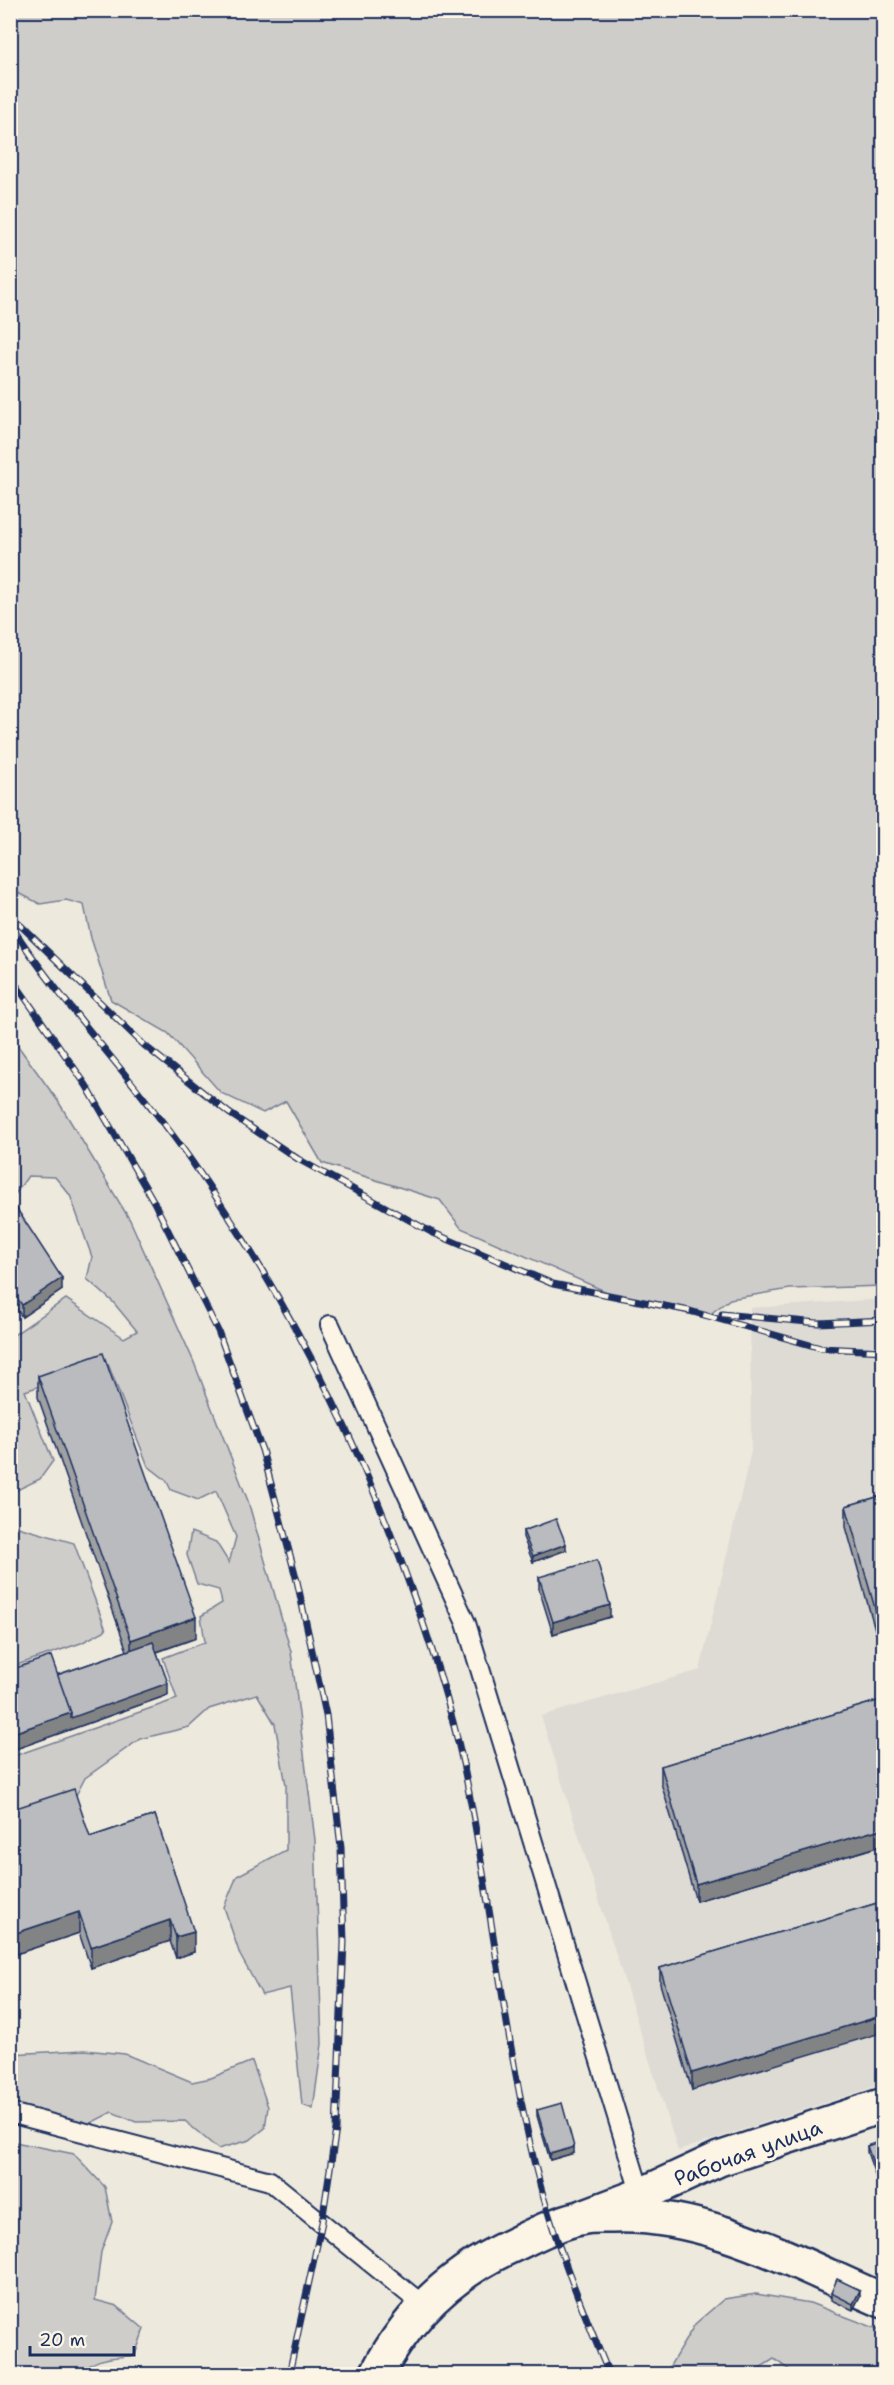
<svg xmlns="http://www.w3.org/2000/svg" width="894" height="2385" font-family="'Shantell Sans',sans-serif">
  <rect width="100%" height="100%" fill="#eee9dd"/>
  <filter id="ink" filterUnits="userSpaceOnUse"><feTurbulence type="fractalNoise" baseFrequency=".0167" numOctaves="2"/><feDisplacementMap in="SourceGraphic" scale="12" xChannelSelector="R" yChannelSelector="G"/><feConvolveMatrix kernelMatrix="1 2 1 2 8 2 1 2 1" color-interpolation-filters="sRGB"/></filter>
  <g filter="url(#ink)">
    <path fill="#dedbd4" d="M883 1299V2084L678 2151 541 1716 700 1670 751 1451 750 1308Z"/>
    <g fill="#cfcdca" stroke="#757e94" stroke-width="1.5">
      <path d="M11 10 883 11V1286L790 1289 730 1299 705 1318 616 1296 461 1228 440 1200 322 1163 286 1101 263 1113 221 1093 168 1033 111 1000 91 938 84 905 66 900 40 904 11 889Z"/>
      <path d="M10 1035 58 1101 130 1220 193 1360 248 1501 291 1652 315 1840 322 2044 313 2109 302 2105 290 1988 262 1995 240 1955 224 1907 237 1876 286 1850V1785L275 1724 257 1694 209 1709 189 1727 140 1739 85 1778 72 1803 11 1823V1757L177 1699 163 1658 205 1642 201 1616 222 1603 219 1590 197 1584 187 1555 191 1532 216 1542 229 1563 236 1537 216 1491 198 1500 171 1490 166 1480 148 1466 108 1364 25 1391 53 1461 40 1479 17 1490 11 1487V1337L66 1299 124 1338 137 1331 113 1302 87 1279 92 1257 70 1195 55 1177 28 1176 11 1200Z"/>
      <path d="M11 1525 74 1543 106 1630 81 1643 11 1667Z"/>
      <path d="M85 2050 125 2054 192 2082 211 2078 252 2061 268 2107 265 2128 250 2140 218 2149 185 2121 136 2122 112 2112 85 2126 11 2104 10 2054Z"/>
      <path d="M10 2141 74 2154 105 2187 112 2222 101 2252 95 2300 117 2306 144 2329 135 2355C119 2358 90 2356 83 2374H11Z"/>
      <path d="M756 2294 810 2303 883 2331V2374H795L774 2359 750 2374H665L695 2324 724 2299Z"/>
    </g>
    <g fill="none" stroke-linecap="round" stroke-linejoin="round">
      <g stroke="#1b2f5e" stroke-width="22">
        <g id="service">
          <path d="M330 1325 466 1623 641 2195"/>
          <path d="M10 2113 270 2181 424 2306"/>
        </g>
      </g>
      <g stroke="#1b2f5e" stroke-width="38">
        <path id="minor" d="M585 2216 641 2195 719 2159 884 2105"/>
      </g>
      <g stroke="#1b2f5e" stroke-width="38">
        <path id="tertiary" d="M377 2374C407 2316 453 2272 513 2245 534 2235 557 2223 580 2218 590 2215 602 2216 612 2216 708 2212 797 2264 884 2301"/>
      </g>
      <use href="#service" stroke="#fcf5e5" stroke-width="18"/>
      <use href="#minor" stroke="#fcf5e5" stroke-width="33"/>
      <use href="#tertiary" stroke="#fcf5e5" stroke-width="33"/>
      <g stroke="#1b2f5e" stroke-width="7">
        <g id="rail">
          <path d="M13 918 145 1046 229 1113 298 1159 431 1232 553 1284 690 1311 821 1348 884 1351"/>
          <path d="M10 924C62 1005 134 1079 190 1159 285 1294 361 1444 415 1600 437 1662 457 1728 469 1793 492 1911 504 2030 531 2148 548 2226 579 2301 609 2374"/>
          <path d="M10 976 86 1085 154 1202 218 1331 262 1450 297 1581 326 1715 341 1848 344 1942 336 2129 322 2222 289 2374"/>
          <path d="M722 1314 818 1323 884 1320"/>
        </g>
      </g>
      <use href="#rail" stroke="#fcf5e5" stroke-width="4.5" stroke-dasharray="14" stroke-linecap="butt"/>
    </g>
    <g fill="#a0a1a3" stroke="#1b2f5e" stroke-width="1.5">
      <path d="M10 1205 62 1290 22 1317 10 1300Z"/>
      <path d="M38 1376 196 1638 157 1652 168 1695 10 1751V1670L57 1675 127 1651 38 1397Z"/>
      <path d="M884 1495V1631L876 1633 846 1527V1506Z"/>
      <path d="M523 1531 566 1550 533 1562 523 1537Z"/>
      <path d="M539 1577 610 1617 553 1634 539 1589Z"/>
      <path d="M884 1699V1845L696 1901 661 1783V1766Z"/>
      <path d="M10 1810 90 1837 155 1815 194 1952 176 1958 170 1941 91 1968 79 1933 10 1956Z"/>
      <path d="M884 1901 692 2090 660 1984V1968Z"/>
      <path d="M537 2110 574 2153 550 2160 537 2116Z"/>
      <path d="M884 2140V2200L867 2152V2146Z"/>
      <path d="M831 2293 860 2296 853 2310 831 2300Z"/>
    </g>
    <g fill="#828385" stroke="#1b2f5e" stroke-width="1.5">
      <path d="M62 1278V1290L22 1317V1305Z"/>
      <path d="M566 1544V1550L533 1562V1556Z"/>
      <path d="M610 1605V1617L553 1634V1622Z"/>
      <path d="M884 1610V1631L876 1633V1612Z"/>
      <path d="M196 1617V1638L131 1661V1640Z"/>
      <path d="M168 1683V1695L10 1751V1734L71 1713Z"/>
      <path d="M884 1828V1845L696 1901V1884Z"/>
      <path d="M79 1912V1933L10 1956V1935Z"/>
      <path d="M170 1920V1941L91 1968V1947Z"/>
      <path d="M194 1932V1952L176 1958V1937Z"/>
      <path d="M884 2015V2032L692 2090V2073Z"/>
      <path d="M574 2147V2153L550 2160V2154Z"/>
      <path d="M860 2290V2296L853 2310V2304Z"/>
    </g>
    <g fill="#babbbe" stroke="#1b2f5e" stroke-width="1.5">
      <path d="M13 1203 62 1278 22 1305 10 1288V1205Z"/>
      <path d="M103 1353 196 1617 131 1640 38 1376Z"/>
      <path d="M884 1495V1610L876 1612 846 1506Z"/>
      <path d="M556 1519 566 1544 533 1556 523 1531Z"/>
      <path d="M597 1560 610 1605 553 1622 539 1577Z"/>
      <path d="M153 1642 168 1683 71 1718V1713L57 1675Z"/>
      <path d="M51 1656 71 1713 10 1734V1670Z"/>
      <path d="M884 1699V1828L696 1884 661 1766Z"/>
      <path d="M74 1789 90 1837 155 1815 194 1932 176 1937 170 1920 91 1947 79 1912 10 1935V1810Z"/>
      <path d="M884 1901V2015L692 2073 660 1968Z"/>
      <path d="M562 2103 574 2147 550 2154 537 2110Z"/>
      <path d="M884 2140V2194L867 2146Z"/>
      <path d="M837 2279 860 2290 853 2304 831 2293Z"/>
    </g>
  </g>
  <g text-anchor="middle" stroke-width="6" stroke-linejoin="round" paint-order="stroke">
    <g font-size="21" fill="#1b2f5e" stroke="#fcf5e5">
      <text transform="translate(748 2153) rotate(-20)" y="7">Рабочая улица</text>
    </g>
  </g>
  <rect width="894" height="2385" fill="none" stroke="#fcf5e5" stroke-width="36"/>
  <rect x="18" y="18" width="858" height="2349" fill="none" stroke="#1b2f5e" stroke-width="2" filter="url(#ink)"/>
  <path d="M30 2346v9h104v-9" fill="none" stroke="#1b2f5e" stroke-width="3"/>
  <text x="39" y="2346" font-size="18" fill="#1b2f5e" stroke="#fcf5e5" stroke-width="4.5" paint-order="stroke">20 m</text>
</svg>
